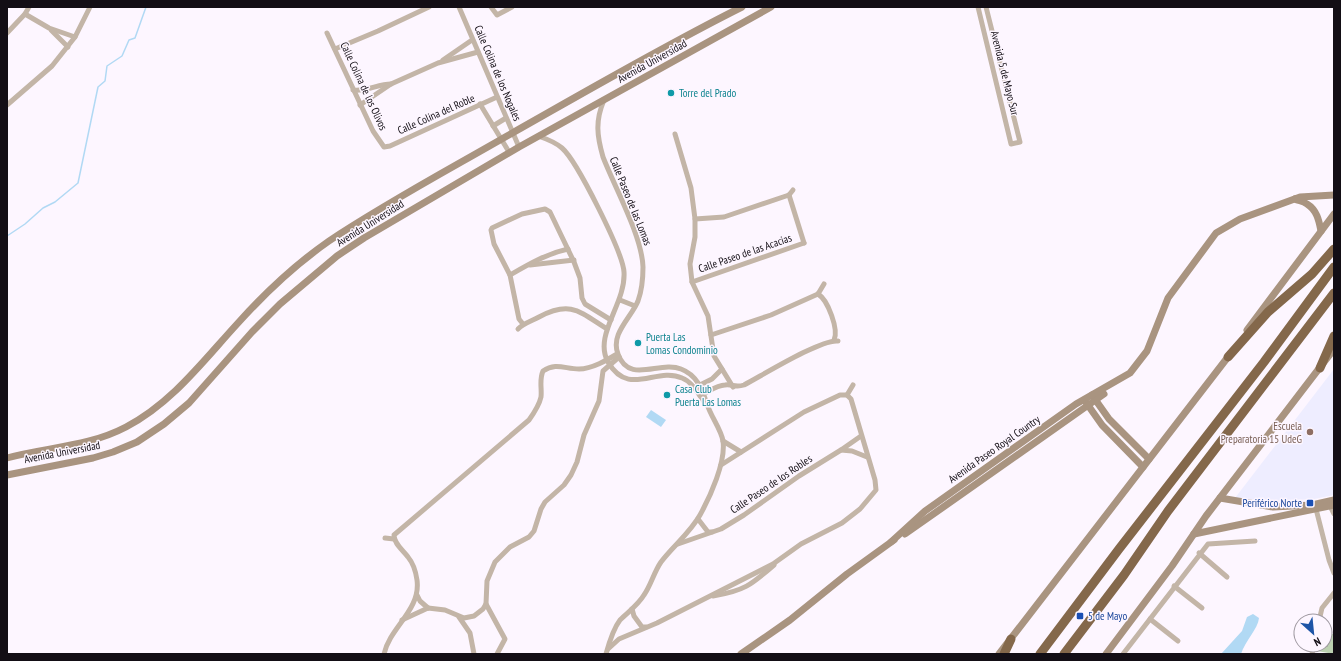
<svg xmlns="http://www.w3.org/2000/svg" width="1341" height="661" font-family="'PT Sans Narrow',sans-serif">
  <defs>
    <pattern id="grass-tufts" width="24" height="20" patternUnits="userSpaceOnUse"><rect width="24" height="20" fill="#bcd0b1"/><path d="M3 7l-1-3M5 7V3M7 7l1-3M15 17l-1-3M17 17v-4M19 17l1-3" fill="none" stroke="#a1b197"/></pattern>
  </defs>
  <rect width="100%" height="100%" fill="#fdf6ff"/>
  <path fill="#eeedff" d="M1334 369V495L1314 499 1271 501 1235 498Z"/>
  <path fill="url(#grass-tufts)" d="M1325 634H1334V654L1317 651 1318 645H1325Z"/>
  <g fill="#b1d9f4">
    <path d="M651 410 666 420 661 427 646 417Z"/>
    <path d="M1253 614 1259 618C1258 629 1245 641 1241 654H1221L1242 631 1247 617Z"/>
  </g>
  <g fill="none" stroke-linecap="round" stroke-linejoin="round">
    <path stroke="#b1d9f4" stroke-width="1.5" d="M7 236 25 224 43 208 55 202 78 183 98 87 105 81 107 66 122 56 129 40 135 38 146 7"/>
    <g stroke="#c3b5a7" stroke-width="5">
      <path d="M459 7 519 147"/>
      <path d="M491 7 497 15 512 7"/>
      <path d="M978 7 1011 144 1020 142 986 7"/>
      <path d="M25 14 49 28 75 37"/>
      <path d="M51 30 68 47"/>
      <path d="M7 33 25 14 29 7"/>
      <path d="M327 33 373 131 384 147 390 146 497 97"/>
      <path d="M335 49 378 31 429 7"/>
      <path d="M443 60 472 40"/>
      <path d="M353 90C366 92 378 84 391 84"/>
      <path d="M604 100C595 121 597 136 603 157 615 188 642 236 643 267 643 279 642 290 638 301 631 318 610 334 618 354 629 385 660 360 681 369 697 375 702 389 707 404 711 417 721 429 723 441 726 462 710 497 700 515 690 533 673 546 661 562 654 572 651 585 644 595 638 605 628 612 620 620 613 629 609 643 606 654"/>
      <path d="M480 104 509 152"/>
      <path d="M7 105 52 66 75 37 90 7"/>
      <path d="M360 105 391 84 438 63 478 52"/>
      <path d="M493 126 506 118"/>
      <path d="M675 134 691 188 695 219V237L690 264 692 282 708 316 714 356 733 387"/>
      <path d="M538 136C547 139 555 142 562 148 577 161 623 253 624 272 626 304 593 335 608 362 629 398 656 366 682 378 693 382 699 396 706 404"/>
      <path d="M789 195 804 243"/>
      <path d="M789 195 793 190"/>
      <path d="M695 219 724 217 789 195"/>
      <path d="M530 265 574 260"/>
      <path d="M510 275C529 264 546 254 568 249"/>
      <path d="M692 282 804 243"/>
      <path d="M818 294C828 300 839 330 834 340"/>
      <path d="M818 294 824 284"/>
      <path d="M620 300 635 306"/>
      <path d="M523 324 519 319 510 275 494 244 491 230 492 228 522 214 545 209 550 212 574 262 580 278 582 298 585 304 611 320"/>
      <path d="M518 329C524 323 532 321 539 317 571 300 580 312 607 329"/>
      <path d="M711 335 771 315 818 294"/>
      <path d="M698 386 712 379 722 369"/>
      <path d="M703 394C709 391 718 385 725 385 733 384 735 388 744 385 763 375 821 339 838 341"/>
      <path d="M847 395 853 385"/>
      <path d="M723 441 741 452"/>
      <path d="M841 450 852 451 867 457"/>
      <path d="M1330 506 1334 514"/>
      <path d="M1316 509 1329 560 1334 573"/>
      <path d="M698 519 708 532H712"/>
      <path d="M385 538 394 539"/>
      <path d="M678 544 721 529 744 515 799 476 841 450 861 436"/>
      <path d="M1199 553 1227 577"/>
      <path d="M1174 586 1202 608"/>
      <path d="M417 595 420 601 428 608"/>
      <path d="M713 596C744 591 751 585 774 565"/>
      <path d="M486 604 505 639 497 654"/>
      <path d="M632 609 634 616 642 627H646"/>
      <path d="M459 617 470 633 474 654"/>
      <path d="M1150 619 1178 641"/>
      <path d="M402 620 428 608 445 610 464 618 474 616 483 609 486 604 487 581 495 562 510 547 529 537 534 531 541 509 545 502 564 485 571 475 577 462 584 435 599 401 603 371 619 357"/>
      <path d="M1319 621 1322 608 1334 593"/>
      <path d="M608 649 619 639 657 623 773 564 801 544 842 523 860 509 876 490 875 480 851 399 847 395H840L804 412 721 465"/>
      <path d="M384 654C390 627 421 610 417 580 416 573 413 563 408 557 403 550 394 544 394 535L529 420C534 413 539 406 541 397 542 388 539 380 543 371 556 362 565 369 579 369 592 369 607 360 617 354"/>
      <path d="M1123 654 1208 544 1255 541"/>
      <path d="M1312 654 1314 645"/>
    </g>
    <g stroke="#a99480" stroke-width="7">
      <path d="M1295 199C1299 201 1303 201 1307 204 1317 210 1319 221 1321 231"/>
      <path d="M1247 330 1334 214"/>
      <path d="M1092 395 1109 419 1149 459"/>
      <path d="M1085 401 1102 425 1143 467"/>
      <path d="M7 458C47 447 88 447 126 427 172 403 203 361 238 323 265 293 296 264 329 241 386 203 448 170 507 136 585 92 662 47 742 7"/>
      <path d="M7 475 93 458 113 452 137 442 164 424 189 403 252 332 280 304 337 256 364 238 519 147 771 7"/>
      <path d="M1220 498 1273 507 1312 505 1334 500"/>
      <path d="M905 534 1104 394"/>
      <path d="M1194 534 1334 505"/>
      <path d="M891 542 925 511 987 467 1076 404 1130 373 1147 351 1168 298 1216 233 1240 219 1300 197 1334 195"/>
      <path d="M741 654 790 620 847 574 894 540"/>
      <path d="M999 654 1231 353"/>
      <path d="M1106 654 1172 566 1206 516 1334 349"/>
    </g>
    <g stroke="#84684b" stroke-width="9">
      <path d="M1228 357 1268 312 1312 274 1334 249"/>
      <path d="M1320 368 1334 336"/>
      <path d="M1004 654 1011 639"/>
      <path d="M1040 654 1119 549 1264 362 1334 267"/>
      <path d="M1064 654 1124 575 1168 511 1334 293"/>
    </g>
  </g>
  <g fill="#0f9aa8" stroke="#fdf6ff" stroke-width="1.5">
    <circle cx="671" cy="93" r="4"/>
    <circle cx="638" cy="343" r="4"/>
    <circle cx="667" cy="395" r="4"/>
  </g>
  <circle fill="#8d6e63" stroke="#fdf6ff" stroke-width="1.5" cx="1310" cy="432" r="4"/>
  <g fill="#1a4fb4" stroke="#fdf6ff" stroke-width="1.5">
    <rect x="1306" y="499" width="8" height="8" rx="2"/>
    <rect x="1076" y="612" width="8" height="8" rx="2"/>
  </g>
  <g text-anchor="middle" stroke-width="3" stroke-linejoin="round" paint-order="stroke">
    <g font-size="11" fill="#130e15" stroke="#fdf6ff">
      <text transform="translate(652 61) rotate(-29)" y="4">Avenida Universidad</text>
      <text transform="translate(498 73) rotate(67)" y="4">Calle Colina de los Nogales</text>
      <text transform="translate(1005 73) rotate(76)" y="4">Avenida 5 de Mayo Sur</text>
      <text transform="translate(364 86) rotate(65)" y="4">Calle Colina de los Olivos</text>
      <text transform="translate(436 114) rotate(-24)" y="4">Calle Colina del Roble</text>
      <text transform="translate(631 201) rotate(68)" y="4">Calle Paseo de las Lomas</text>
      <text transform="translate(370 223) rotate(-32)" y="4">Avenida Universidad</text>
      <text transform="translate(745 253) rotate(-19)" y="4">Calle Paseo de las Acacias</text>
      <text transform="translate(994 449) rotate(-35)" y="4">Avenida Paseo Royal Country</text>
      <text transform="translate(62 452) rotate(-11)" y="4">Avenida Universidad</text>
      <text transform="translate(771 484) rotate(-34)" y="4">Calle Paseo de los Robles</text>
    </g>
    <g font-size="11" fill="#0d838f" stroke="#fdf6ff" text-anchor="start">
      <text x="679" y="97">Torre del Prado</text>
      <text x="646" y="341">Puerta Las<tspan x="646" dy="13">Lomas Condominio</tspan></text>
      <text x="675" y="393">Casa Club<tspan x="675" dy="13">Puerta Las Lomas</tspan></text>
    </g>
    <g font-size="11" fill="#785e54" stroke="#fdf6ff" text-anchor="end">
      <text x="1302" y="430">Escuela<tspan x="1302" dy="13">Preparatoria 15 UdeG</tspan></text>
    </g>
    <g font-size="11" fill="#164399" stroke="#fdf6ff" text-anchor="end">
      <text x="1302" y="507">Periférico Norte</text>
      <text x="1088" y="620" text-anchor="start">5 de Mayo</text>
    </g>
  </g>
  <rect width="1341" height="661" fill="none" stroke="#130e15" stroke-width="16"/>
  <g transform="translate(1313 633) rotate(153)"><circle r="19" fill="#fdf6ff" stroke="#9f99a1"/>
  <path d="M0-3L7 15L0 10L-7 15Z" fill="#1d55a7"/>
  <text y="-6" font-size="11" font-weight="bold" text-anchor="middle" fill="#130e15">N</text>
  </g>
</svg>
